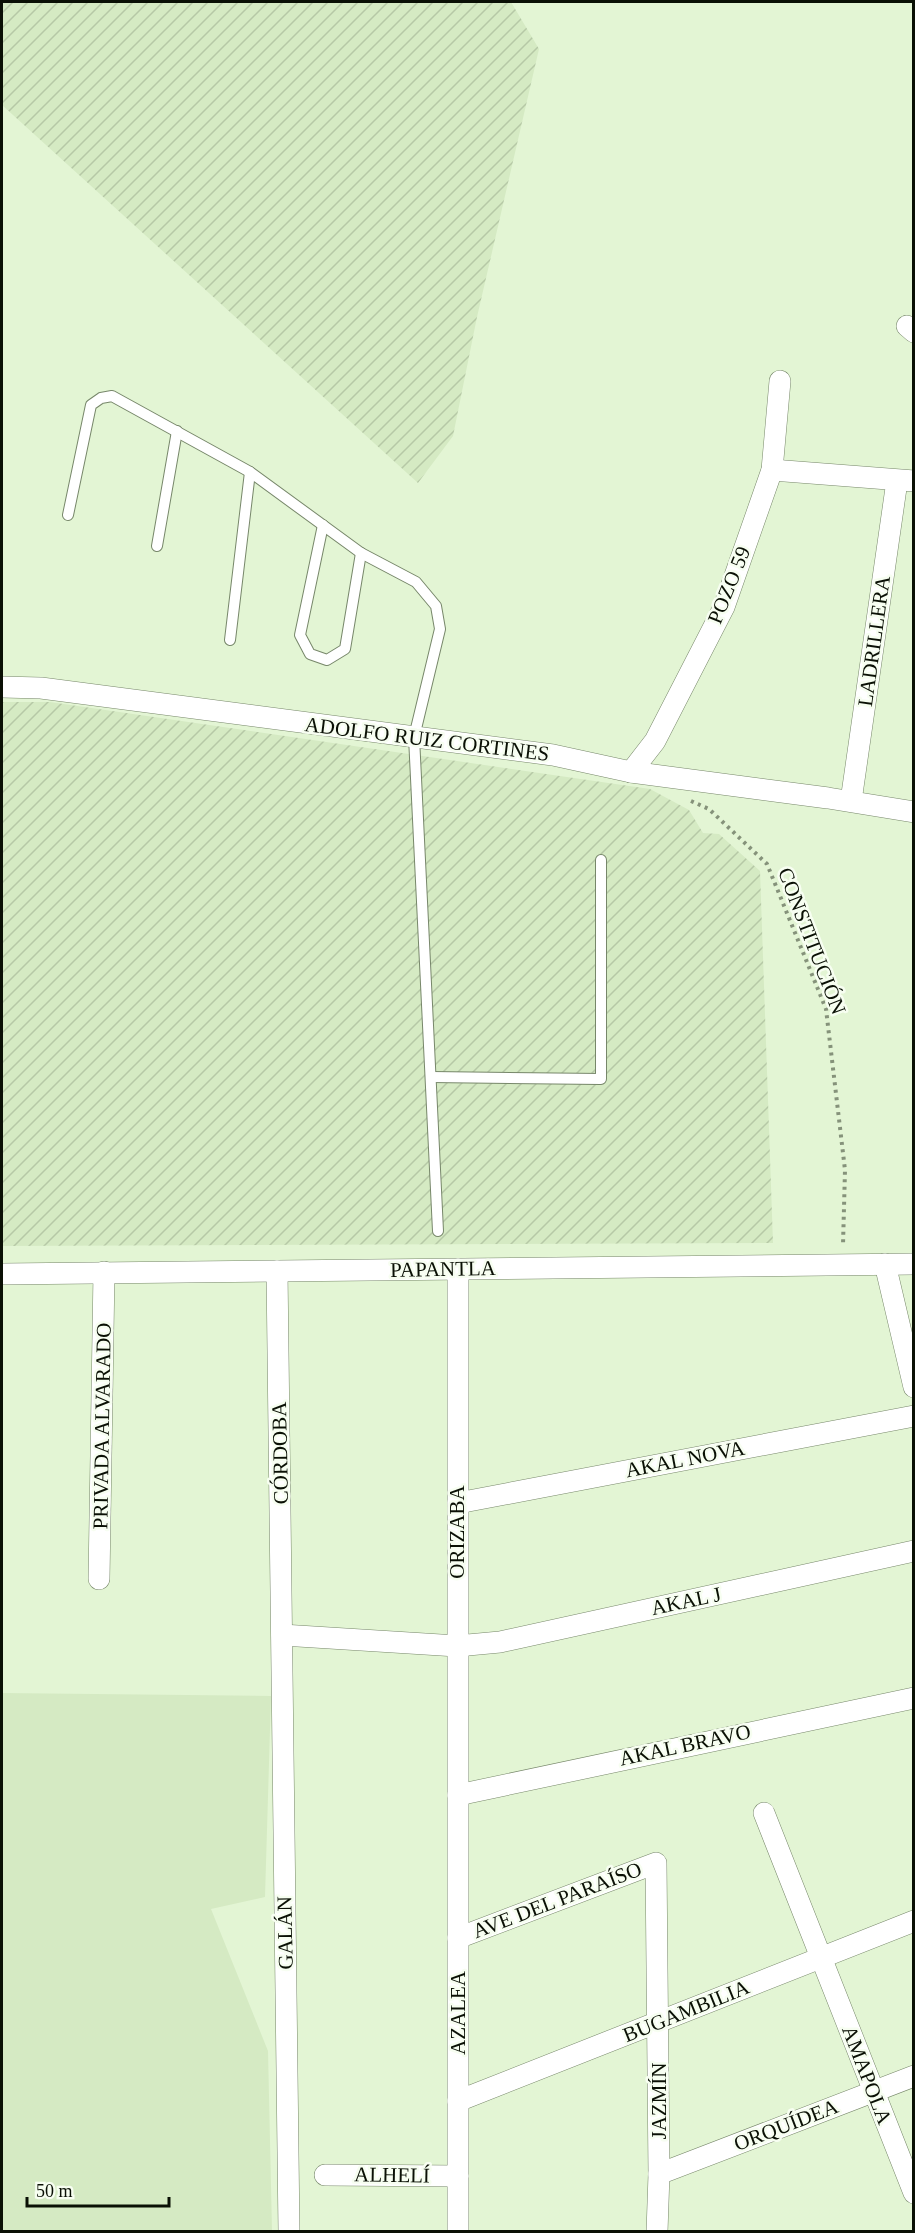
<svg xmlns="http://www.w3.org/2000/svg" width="915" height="2233" font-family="'Times New Roman',serif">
  <defs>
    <pattern id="industrial-furrows" width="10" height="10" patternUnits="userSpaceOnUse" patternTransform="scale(1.5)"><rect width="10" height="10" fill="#d5eac3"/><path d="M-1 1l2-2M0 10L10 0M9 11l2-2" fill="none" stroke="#b6c8a6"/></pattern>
  </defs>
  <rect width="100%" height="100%" fill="#e3f5d4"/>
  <path fill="#d5eac3" d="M2 1693 271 1696 265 1897 211 1909 268 2051 272 2231H2Z"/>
  <g fill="url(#industrial-furrows)">
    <path d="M2 2H511L539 49 477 317 453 436 418 483 2 105Z"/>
    <path d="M2 702H50L650 789 689 810 703 833 719 834 760 871 773 1243 2 1246Z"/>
  </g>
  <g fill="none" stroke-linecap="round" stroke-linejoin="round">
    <g stroke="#77876a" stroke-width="12">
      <g id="service">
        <path d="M68 515 91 405 101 398 112 396 250 472 361 553 416 582 436 606 440 629 414 737 438 1231"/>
        <path d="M323 525 300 635 310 654 327 660 345 649 361 553"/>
        <path d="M157 546 177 431"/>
        <path d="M230 640 250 472"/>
        <path d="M431 1077 601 1079V860"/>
      </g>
    </g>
    <g stroke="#77876a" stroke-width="22">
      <g id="minor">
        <path d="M907 326 914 332"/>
        <path d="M772 470 914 481"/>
        <path d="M2 687 41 688 553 755 631 772 828 798 914 812"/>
        <path d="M631 772 655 741 724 607 772 470 780 381"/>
        <path d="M851 801 897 481"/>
        <path d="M885 1264 914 1387"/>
        <path d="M458 1269V2232"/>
        <path d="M277 1271 289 2232"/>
        <path d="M2 1274 914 1264"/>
        <path d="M458 1503 914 1416"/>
        <path d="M99 1579 104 1272"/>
        <path d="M282 1635 457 1646 500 1642 914 1551"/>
        <path d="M458 1795 914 1698"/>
        <path d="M764 1813 914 2193"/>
        <path d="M458 1938 656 1863 659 2174 657 2232"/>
        <path d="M458 2101 914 1921"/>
        <path d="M659 2174 914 2076"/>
        <path d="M325 2175 458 2176"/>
      </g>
    </g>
    <path stroke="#85927a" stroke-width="4" stroke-dasharray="3 4.5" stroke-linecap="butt" d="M691 801 709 809 767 864 826 1009 845 1170 843 1245"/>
    <use href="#service" stroke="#fff" stroke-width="10"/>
    <use href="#minor" stroke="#fff" stroke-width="21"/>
  </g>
  <g text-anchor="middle" stroke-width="5" stroke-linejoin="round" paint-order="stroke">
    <g font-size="21" fill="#0a1005" stroke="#f7fef1">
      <text transform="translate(729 585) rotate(-68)" y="7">POZO 59</text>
      <text transform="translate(874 641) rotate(-82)" y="7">LADRILLERA</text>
      <text transform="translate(427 739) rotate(7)" y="7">ADOLFO RUIZ CORTINES</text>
      <text transform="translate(812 941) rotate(69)" y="7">CONSTITUCIÓN</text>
      <text transform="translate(443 1269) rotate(-1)" y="7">PAPANTLA</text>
      <text transform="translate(102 1426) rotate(-89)" y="7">PRIVADA ALVARADO</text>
      <text transform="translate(280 1453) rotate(-91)" y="7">CÓRDOBA</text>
      <text transform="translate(685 1459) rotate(-11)" y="7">AKAL NOVA</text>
      <text transform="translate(457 1532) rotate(-90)" y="7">ORIZABA</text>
      <text transform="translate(686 1601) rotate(-12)" y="7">AKAL J</text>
      <text transform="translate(685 1745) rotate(-12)" y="7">AKAL BRAVO</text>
      <text transform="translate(557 1900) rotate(-21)" y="7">AVE DEL PARAÍSO</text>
      <text transform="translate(285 1933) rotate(-91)" y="7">GALÁN</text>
      <text transform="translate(686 2011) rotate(-22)" y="7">BUGAMBILIA</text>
      <text transform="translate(458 2013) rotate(-90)" y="7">AZALEA</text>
      <text transform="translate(867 2075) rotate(69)" y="7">AMAPOLA</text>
      <text transform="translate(659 2101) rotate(-90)" y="7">JAZMÍN</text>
      <text transform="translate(786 2125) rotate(-21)" y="7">ORQUÍDEA</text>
      <text transform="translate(392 2175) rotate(1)" y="7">ALHELÍ</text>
    </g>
  </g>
  <rect width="915" height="2233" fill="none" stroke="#0a1005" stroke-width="6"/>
  <path d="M27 2197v9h142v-9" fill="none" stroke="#0a1005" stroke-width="3"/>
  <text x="36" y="2197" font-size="18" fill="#0a1005" stroke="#f7fef1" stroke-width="4.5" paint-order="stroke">50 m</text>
</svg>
